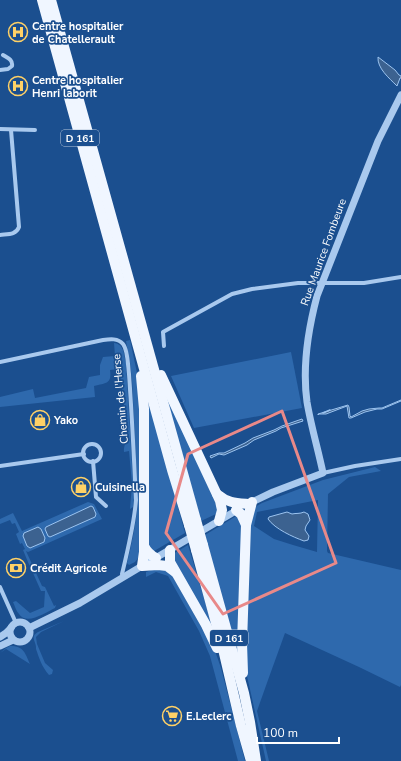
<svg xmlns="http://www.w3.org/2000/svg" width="401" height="761" font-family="'Nunito Sans',sans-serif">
  <rect width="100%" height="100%" fill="#1b4f8f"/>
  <g fill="#2e69ad" fill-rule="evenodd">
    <path d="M130 340 137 373 140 402 139 557 135 562 129 565 127 563C132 543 136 523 138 502L132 380 130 363 126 341Z"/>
    <path d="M114 343C124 344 124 354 126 363L134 498 133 507 130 509 132 484 129 451 124 452C123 447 127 440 128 433L119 369 110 370C112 384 106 383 94 386L95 397 0 407V397L33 389 35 398 86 388 89 377 100 375V365L103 357 115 356Z"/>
    <path d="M291 352 302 408 194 428 171 376Z"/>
    <path d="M143 377 185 533 154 551 148 549Z"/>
    <path d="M161 382 218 509 216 514 201 521Z"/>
    <path d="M375 467 381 471 349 477 328 494 327 551 328 553 401 570V685L400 687 359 667 285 633 268 680 257 711 269 761H266L247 676 245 666 249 523 255 507 262 503 323 480ZM318 500 317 552 293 545 274 539 254 526 257 512Z"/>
    <path d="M88 502 94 504 102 519 28 552 26 551 42 586 45 587 54 606 56 605 55 608C46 612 27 626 19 614 16 611 15 606 13 602L16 601 30 613 44 607 45 591H41L33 573H34L32 567H30L23 550 25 549 22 543 20 544 16 534 19 532 15 523 12 524 10 520 0 524V519L13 513 22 531Z"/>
    <path d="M238 515 241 518V670L205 535Z"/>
    <path d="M188 545 218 645 173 564V554Z"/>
    <path d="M154 569 169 570 215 651 221 668 245 761H238L210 656 199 631 168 576 156 572 146 577V572Z"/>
    <path d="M64 621 41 632 36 637 37 644 45 663 53 670 52 674 49 675C42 667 39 658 36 649 37 642 29 637 38 632Z"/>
    <path d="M10 646C24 646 25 653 30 664L6 649 0 653 6 648Z"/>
  </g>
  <g fill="#3c6290" stroke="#9cc4f0">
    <path d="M378 57 395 70 399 75 401 76V78H400L397 86C389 78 377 68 378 57Z"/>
    <path d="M401 400V401L382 409H377L365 412 351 418H349L347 406 326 414H319L318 415V414L348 405 349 407 350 416 351 417 362 411 369 409 379 408H382Z"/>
    <path d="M302 419 303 421 281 428 276 431 254 440 247 445 224 455 219 454 211 458 210 456 219 453H224L245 443 253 438 274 430 282 426Z"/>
    <path d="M91 506 93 507 96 514 95 517 50 537 48 536 45 529 46 527Z"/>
    <path d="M287 512 292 514C296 513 300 514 304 512L308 514 310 520 306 526 305 530 309 536 308 540 304 541C293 537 275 529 268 519L269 517Z"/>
    <path d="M38 527 41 529 45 538 44 542 30 548 27 546 23 536 24 533Z"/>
  </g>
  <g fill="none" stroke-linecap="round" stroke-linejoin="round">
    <path stroke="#9cc4f0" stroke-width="1.5" d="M323 413 330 410"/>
    <g stroke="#a9c9ee" stroke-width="4">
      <path d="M0 70 8 69 12 66C13 60 8 58 3 55"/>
      <path d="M0 129 35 130"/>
      <path d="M0 235C8 234 16 235 19 227L11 130"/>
      <path d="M164 346 163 332 232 294 252 289 298 283H364L401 277"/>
      <path d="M0 362 103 340C110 339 118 338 123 344 128 350 128 367 129 374 132 416 134 458 136 500 134 525 128 549 122 574L123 577"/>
      <circle cx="92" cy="453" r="9"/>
      <path d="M93 461 96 497 106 506"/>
      <path d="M0 466 84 454"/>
      <path d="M323 473 355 466 401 459"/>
      <path d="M0 587 16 623"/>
    </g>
    <g stroke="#a9c9ee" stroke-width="7">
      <path d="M248 504 273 492 323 473C318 449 311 426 307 402 302 366 308 330 317 296L378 141 401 95"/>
      <circle cx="20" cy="632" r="10"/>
      <path d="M29 628 80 603 142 566 239 509"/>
      <path d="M0 637 6 633 11 628"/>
      <path d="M0 646 13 640"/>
    </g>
    <g stroke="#f0f6ff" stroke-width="10">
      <path d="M42 0 172 470 189 525"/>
      <path d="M51 0 196 520"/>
      <path d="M161 375 220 501 222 510 219 521"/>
      <path d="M141 376 144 409V552L142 566 158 565 167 566 175 572"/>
      <path d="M217 494C228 503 235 503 248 504"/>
      <path d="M236 510 241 514 246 525"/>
      <path d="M203 545 244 693 250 722 256 761"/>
      <path d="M144 546C147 552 150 555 156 558"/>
      <path d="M170 550V562L206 625 217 648"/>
      <path d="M196 550 223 649 241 726 251 761"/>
      <path d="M243 673 242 643 246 525 252 502"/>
    </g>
    <g stroke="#f0f6ff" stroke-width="10">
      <path d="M196 520 203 545"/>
      <path d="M189 525 196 550"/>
    </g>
  </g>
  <path fill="none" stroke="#e88989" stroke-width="3" stroke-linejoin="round" d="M282 411 336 563 223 614 166 533 188 454Z"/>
  <defs>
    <g id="hospital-ring" transform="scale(1)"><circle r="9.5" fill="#1b4f8f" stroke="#ffd166" stroke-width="1.5"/><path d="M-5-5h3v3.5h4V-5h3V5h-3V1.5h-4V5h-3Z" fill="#ffd166"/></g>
    <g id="shop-ring" transform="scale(1)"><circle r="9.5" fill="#1b4f8f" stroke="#ffd166" stroke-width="1.5"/><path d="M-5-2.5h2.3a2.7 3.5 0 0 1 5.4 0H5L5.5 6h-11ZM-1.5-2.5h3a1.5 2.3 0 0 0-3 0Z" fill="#ffd166"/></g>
    <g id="bank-ring" transform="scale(1)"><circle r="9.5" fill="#1b4f8f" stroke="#ffd166" stroke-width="1.5"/><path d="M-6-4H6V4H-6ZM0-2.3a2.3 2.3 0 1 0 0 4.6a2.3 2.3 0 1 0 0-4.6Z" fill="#ffd166"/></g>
    <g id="supermarket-ring" transform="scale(1)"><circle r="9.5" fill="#1b4f8f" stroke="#ffd166" stroke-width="1.5"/><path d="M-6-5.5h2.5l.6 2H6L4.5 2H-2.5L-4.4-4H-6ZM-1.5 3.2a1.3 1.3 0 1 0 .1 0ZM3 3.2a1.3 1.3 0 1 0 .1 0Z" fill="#ffd166"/></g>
  </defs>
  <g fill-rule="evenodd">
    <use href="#hospital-ring" x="18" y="32"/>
    <use href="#hospital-ring" x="18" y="86"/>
    <use href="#shop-ring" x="40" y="420"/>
    <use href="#shop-ring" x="81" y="487"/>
    <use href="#bank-ring" x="16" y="568"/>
    <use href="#supermarket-ring" x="172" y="716"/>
  </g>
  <g text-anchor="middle" stroke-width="3.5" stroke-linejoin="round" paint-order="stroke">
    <g fill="#1b4f8f" stroke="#bbcadd" stroke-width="1">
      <rect x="61" y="130" width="38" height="16" rx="3"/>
      <rect x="210" y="630" width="38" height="16" rx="3"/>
    </g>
    <g font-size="10" font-weight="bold" fill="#fff">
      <text x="80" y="142">D 161</text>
      <text x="229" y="642">D 161</text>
    </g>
    <g font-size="11" font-weight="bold" fill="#fff" stroke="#1b4f8f" text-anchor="start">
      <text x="32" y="30">Centre hospitalier<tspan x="32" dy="13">de Chatellerault</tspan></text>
      <text x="32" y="84">Centre hospitalier<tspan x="32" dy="13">Henri laborit</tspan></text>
      <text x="54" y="424">Yako</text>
      <text x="95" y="491">Cuisinella</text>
      <text x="30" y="572">Crédit Agricole</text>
      <text x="186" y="720">E.Leclerc</text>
    </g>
    <g font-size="11" fill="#fff" stroke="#1b4f8f">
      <text transform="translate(323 252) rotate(-70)" y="4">Rue Maurice Fombeure</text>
      <text transform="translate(120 399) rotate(-95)" y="4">Chemin de l'Herse</text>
    </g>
  </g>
  <path d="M257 737v6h82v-6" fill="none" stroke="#ffffff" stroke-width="2"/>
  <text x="263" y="737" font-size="12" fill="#ffffff" stroke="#1b4f8f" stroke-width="3" paint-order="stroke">100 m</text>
</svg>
